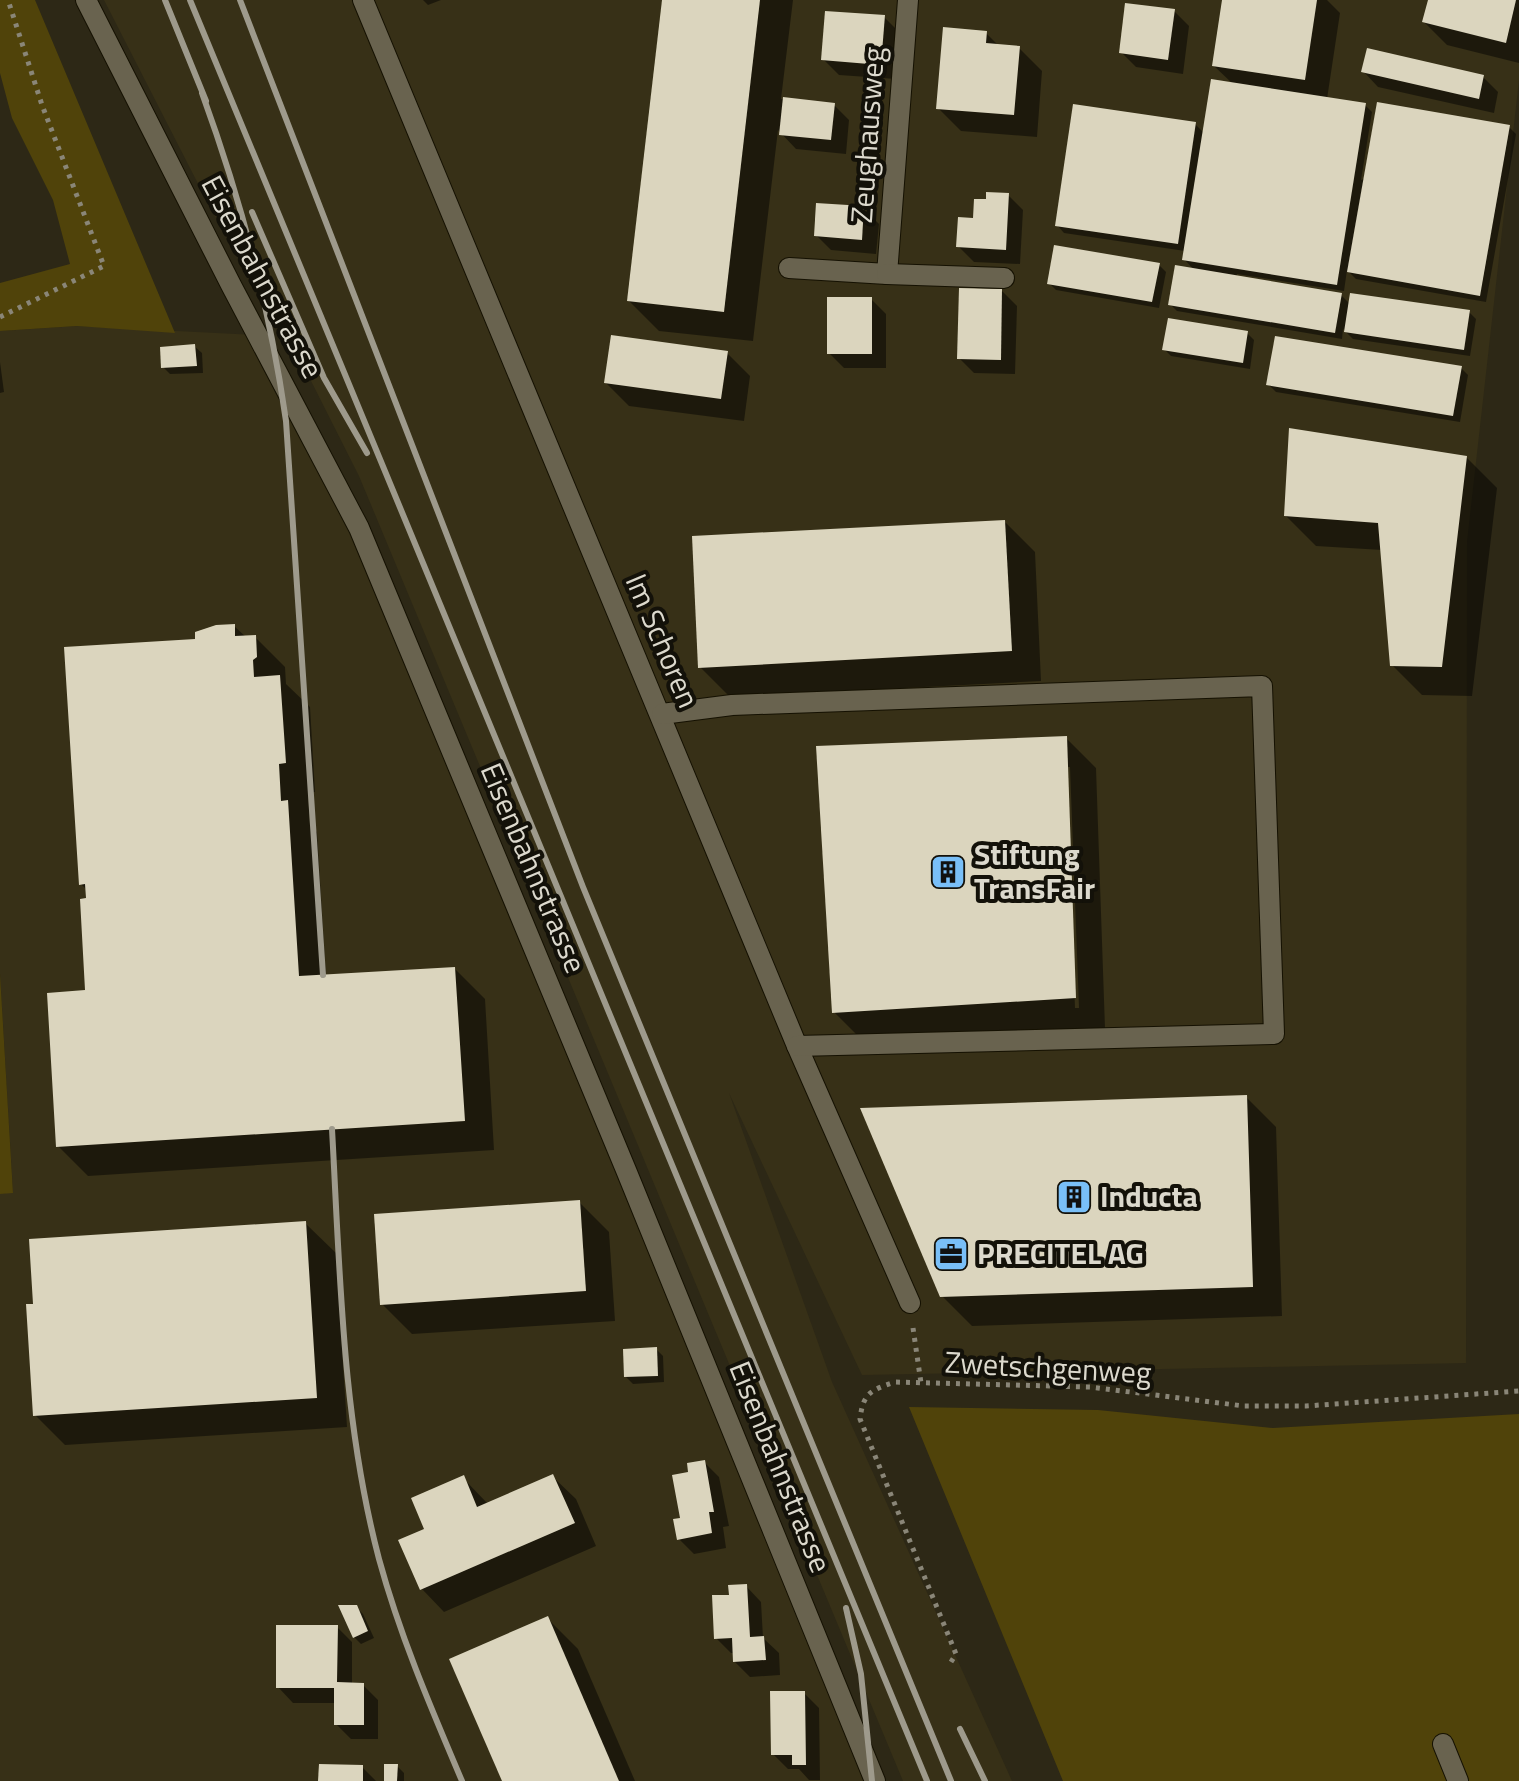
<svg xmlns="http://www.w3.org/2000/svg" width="1519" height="1781" font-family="'Titillium Web',sans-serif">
  <rect width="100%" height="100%" fill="#2d2816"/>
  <g fill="#373017">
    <path d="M104 0H1519V80L1467 542 1466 1363 862 1375 729 1093 832 1382 1012 1781H903L359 476 306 371 212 211Z"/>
    <path d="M77 326 258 335 359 528 875 1781H0V1194L13 1192 0 974V331Z"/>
  </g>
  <g fill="#50430a">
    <path d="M0 0H35L175 333 77 326 0 331V283L70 264 53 200 12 118 0 73Z"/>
    <path d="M0 974 13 1193 0 1194Z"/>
    <path d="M909 1407 1098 1410 1273 1428 1519 1414V1781H1063Z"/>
  </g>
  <g fill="#0007" fill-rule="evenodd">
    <path d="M423 0H441L428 5Z"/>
    <path d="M664 0H793L781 99 834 105 849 120 846 154 796 149 778 130 753 341 659 331 629 301Z"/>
    <path d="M1224 0H1327L1340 13 1327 99 1365 105 1372 112 1361 180 1509 127 1516 134 1486 302 1356 279 1347 270 1344 291 1237 274 1236 278 1341 295 1350 304 1469 312 1476 319 1470 356 1353 339 1343 329 1342 339 1177 311 1170 304 1195 271 1184 259 1185 251 1064 233 1057 225 1195 124 1204 133 1233 84 1214 66Z"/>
    <path d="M1430 0H1519V63L1447 45 1424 22Z"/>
    <path d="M1174 11 1189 26 1183 74 1136 67 1121 52Z"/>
    <path d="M884 17 899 32 896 79 839 75 823 59Z"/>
    <path d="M986 33 999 46 1019 48 1042 71 1037 137 961 131 938 108Z"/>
    <path d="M1363 71 1483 77 1498 92 1494 113 1378 87Z"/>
    <path d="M1008 195 1023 210 1020 264 974 262 958 246 988 201Z"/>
    <path d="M863 208 879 224 876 254 831 250 816 235Z"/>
    <path d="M1159 265 1166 272 1159 308 1056 290 1049 283Z"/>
    <path d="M1002 291 1017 306 1015 374 974 373 959 358Z"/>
    <path d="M871 299 886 314V368H844L829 353Z"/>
    <path d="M1247 333 1254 340 1250 369 1171 356 1164 349Z"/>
    <path d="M194 346 202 353 203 373 170 374 163 367Z"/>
    <path d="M727 353 750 376 744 421 629 406 606 383Z"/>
    <path d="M0 362 4 392 0 393Z"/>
    <path d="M1461 368 1468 375 1460 422 1276 392 1269 385Z"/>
    <path d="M1467 458 1497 488 1472 696 1422 695 1392 665 1382 550 1316 546 1286 516Z"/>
    <path d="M1005 522 1035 552 1041 681 730 697 700 667Z"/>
    <path d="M234 626 246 637H255L285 667 286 684 310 707 315 792 308 793 310 825 317 832 326 977 455 969 485 999 494 1150 88 1176 58 1146 87 992 88 891 81 884 197 640Z"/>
    <path d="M1066 738 1096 768 1105 1028 864 1042 834 1012ZM1066 767H1070L1079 1008H1075Z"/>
    <path d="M1246 1097 1276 1127 1282 1316 972 1326 942 1296Z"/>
    <path d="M579 1202 609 1232 615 1321 412 1334 382 1304Z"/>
    <path d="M305 1223 336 1253 347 1427 65 1445 35 1415Z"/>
    <path d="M656 1349 663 1356 664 1382 633 1384 626 1377Z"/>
    <path d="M704 1462 719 1477 729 1526 723 1527 726 1548 694 1554 679 1539 691 1474Z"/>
    <path d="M553 1477 576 1499 596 1546 444 1612 422 1589 427 1530 463 1478 488 1504Z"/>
    <path d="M746 1586 761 1602 763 1638 779 1653 780 1675 750 1677 735 1662V1653H731L716 1638 731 1596Z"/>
    <path d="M356 1607 363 1614 374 1638 361 1644 354 1637Z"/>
    <path d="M547 1618 578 1649 635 1781H504Z"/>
    <path d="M337 1627 352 1642V1684L363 1685 378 1700V1739H351L336 1724V1703H293L278 1687Z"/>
    <path d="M804 1693 819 1708 820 1780H809L799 1769H788L773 1754Z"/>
    <path d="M397 1766 404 1773V1781H386Z"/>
    <path d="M362 1767 376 1781H320Z"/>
  </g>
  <g fill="#dbd5be">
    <path d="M662 0H760L724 312 627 301Z"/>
    <path d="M1222 0H1317L1305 80 1212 66Z"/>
    <path d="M1428 0H1516L1506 43 1422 22Z"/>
    <path d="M1125 3 1175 9 1168 60 1119 53Z"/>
    <path d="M825 11 885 15 881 65 821 60Z"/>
    <path d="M943 27 987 31 986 43 1020 46 1014 115 936 109Z"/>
    <path d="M1367 48 1484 75 1479 99 1361 72Z"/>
    <path d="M1211 79 1366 103 1337 285 1182 260Z"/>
    <path d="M783 97 835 103 831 140 779 135Z"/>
    <path d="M1377 102 1510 125 1480 296 1347 272Z"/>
    <path d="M1073 104 1196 122 1178 244 1055 226Z"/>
    <path d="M986 192 1009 193 1006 250 956 247 958 217 973 218 974 199H986Z"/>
    <path d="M816 203 864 206 862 240 814 236Z"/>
    <path d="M1054 245 1160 263 1152 302 1047 284Z"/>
    <path d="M1175 265 1342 293 1335 333 1168 305Z"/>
    <path d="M959 288 1002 289 1001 360 957 359Z"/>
    <path d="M1350 293 1470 310 1464 350 1344 332Z"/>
    <rect x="827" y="297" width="45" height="57"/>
    <path d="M1168 318 1248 331 1243 363 1162 350Z"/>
    <path d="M611 335 728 351 721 399 604 383Z"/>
    <path d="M1275 336 1462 366 1453 416 1266 385Z"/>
    <path d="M195 344 197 366 161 368 160 347Z"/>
    <path d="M1289 428 1467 456 1442 667 1390 666 1378 523 1284 516Z"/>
    <path d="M1005 520 1012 651 698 668 692 536Z"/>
    <path d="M235 624V636L256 635 257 657 253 660 254 677 280 675 286 763 279 764 281 801 288 800 299 976 455 967 465 1121 56 1147 47 993 85 990 80 899 86 898 85 884 79 885 64 647 195 639V632L216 625Z"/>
    <path d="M1067 736 1076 998 832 1013 816 746Z"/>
    <path d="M1247 1095 1253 1287 940 1297 860 1108Z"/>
    <path d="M580 1200 586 1291 380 1305 374 1214Z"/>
    <path d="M306 1221 317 1398 33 1416 26 1304H33L29 1239Z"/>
    <path d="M657 1347 658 1376 624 1377 623 1349Z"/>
    <path d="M705 1460 714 1512H709L712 1533 677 1540 673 1519 680 1518 672 1475 688 1472 687 1463Z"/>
    <path d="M553 1474 575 1523 420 1590 398 1540 424 1529 411 1498 464 1475 477 1507Z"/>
    <path d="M747 1584 750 1637 764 1636 766 1660 733 1662 732 1638 714 1639 712 1595H729L728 1585Z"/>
    <path d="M338 1605H357L368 1631 353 1638Z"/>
    <path d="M548 1616 619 1781H502L449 1659Z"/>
    <path d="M276 1625H338L337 1682 364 1683V1725H334V1688H276Z"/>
    <path d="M770 1691H805L806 1765H792V1755H771Z"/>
    <path d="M319 1764 363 1765V1781H318Z"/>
    <path d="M384 1764H398L397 1781H384Z"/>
  </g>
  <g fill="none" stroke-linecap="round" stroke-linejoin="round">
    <g stroke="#151102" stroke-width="22">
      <g id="lane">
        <path d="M363 0 797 1046 910 1303"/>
        <path d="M662 714 732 705 1262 686 1274 1034 797 1046"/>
        <path d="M1443 1744 1458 1781"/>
      </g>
    </g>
    <g stroke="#151102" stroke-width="22">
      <g id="street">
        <path d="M86 0 231 285 359 528 626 1170 875 1781"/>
        <path d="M789 268 887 274 908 0"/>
        <path d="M887 274 1004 278"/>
      </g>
    </g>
    <g stroke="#8a8678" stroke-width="5" stroke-dasharray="4 6" stroke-linecap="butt">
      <path d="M0 317 104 266 42 105 8 0"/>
      <path d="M913 1328 921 1383"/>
      <path d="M951 1662 956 1654 860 1419C863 1393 871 1390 895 1382L1090 1387 1244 1406H1306L1519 1391"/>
    </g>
    <use href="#lane" stroke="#69634f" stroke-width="20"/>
    <use href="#street" stroke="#69634f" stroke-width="20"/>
    <g stroke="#9e9a8c" stroke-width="6">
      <path d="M165 0 206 101"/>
      <path d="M190 0 927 1781"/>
      <path d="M240 0 583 887 951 1781"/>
      <path d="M202 93C241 200 270 308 286 421L323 975"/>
      <path d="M252 212 324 378 367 453"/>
      <path d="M332 1129C340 1272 342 1419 379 1559 400 1636 431 1708 462 1781"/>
      <path d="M846 1608 861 1674 872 1781"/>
      <path d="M960 1729 985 1781"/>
    </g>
  </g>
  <defs>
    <g id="building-square" transform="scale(1.8)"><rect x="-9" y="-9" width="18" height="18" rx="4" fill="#79bff8" stroke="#131109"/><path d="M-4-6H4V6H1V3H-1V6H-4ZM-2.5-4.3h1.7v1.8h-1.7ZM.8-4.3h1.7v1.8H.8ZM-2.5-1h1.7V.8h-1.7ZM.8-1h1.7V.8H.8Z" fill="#111"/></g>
    <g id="office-square" transform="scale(1.8)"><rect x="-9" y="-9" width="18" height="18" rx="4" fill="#79bff8" stroke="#131109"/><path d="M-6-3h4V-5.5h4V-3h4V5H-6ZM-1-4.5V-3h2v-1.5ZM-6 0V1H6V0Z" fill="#111"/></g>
  </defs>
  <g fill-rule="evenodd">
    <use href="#building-square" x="948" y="872"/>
    <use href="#building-square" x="1074" y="1197"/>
    <use href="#office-square" x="951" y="1254"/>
  </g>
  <g text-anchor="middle" stroke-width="8" stroke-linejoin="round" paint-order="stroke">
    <g font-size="30" fill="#dcd9cd" stroke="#131109">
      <text transform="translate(868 135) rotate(-86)" y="10">Zeughausweg</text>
      <text transform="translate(262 277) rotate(62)" y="10">Eisenbahnstrasse</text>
      <text transform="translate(662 641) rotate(67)" y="10">Im Schoren</text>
      <text transform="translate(533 868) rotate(67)" y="10">Eisenbahnstrasse</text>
      <text transform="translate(1048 1368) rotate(3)" y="10">Zwetschgenweg</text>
      <text transform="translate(780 1467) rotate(68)" y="10">Eisenbahnstrasse</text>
    </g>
    <g font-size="30" font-weight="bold" fill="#dcd9cd" stroke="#131109" text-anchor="start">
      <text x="974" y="865">Stiftung<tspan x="974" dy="34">TransFair</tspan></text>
      <text x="1100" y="1207">Inducta</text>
      <text x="977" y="1264">PRECITEL AG</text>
    </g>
  </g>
</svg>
